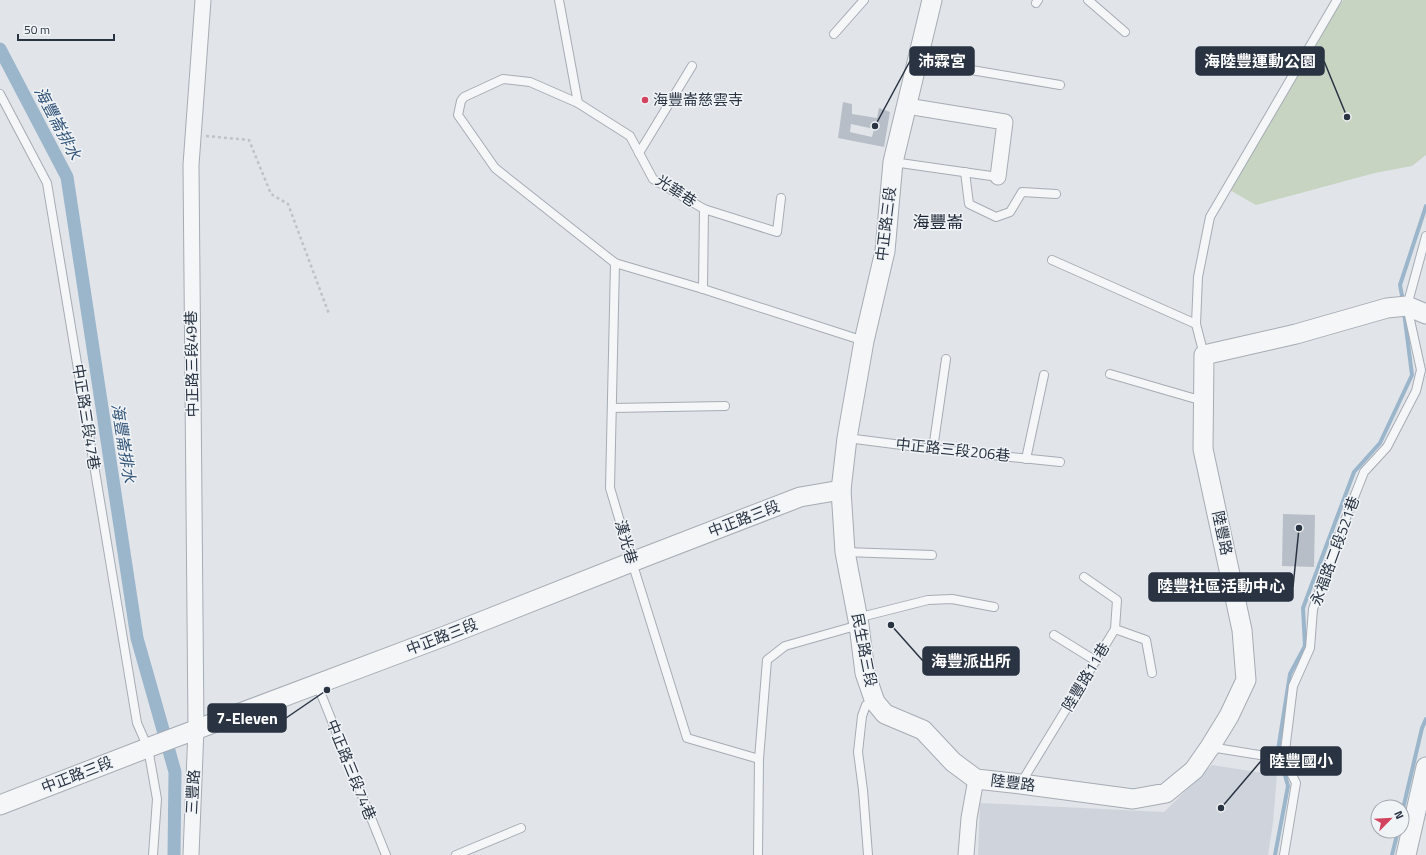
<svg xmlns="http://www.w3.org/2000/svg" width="1426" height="855" font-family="'Titillium Web','Noto Sans TC',sans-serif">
  <rect width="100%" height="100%" fill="#e1e5ea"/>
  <path fill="#cfd4dc" d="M1212 765 1277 775 1273 823 1268 855H978L980 803 1164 812Z"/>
  <path fill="#c7d4c2" d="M1343 0H1426V155L1412 166 1375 173 1256 205 1226 188 1291 78Z"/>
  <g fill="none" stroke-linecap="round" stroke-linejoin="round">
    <g stroke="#9bb5cb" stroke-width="4">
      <path d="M1403 301 1400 285 1426 206"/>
      <path d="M1402 813 1422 728 1426 719"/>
      <path d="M1275 855 1288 786 1278 750 1290 674 1305 646 1303 608 1354 472 1380 443 1412 375 1404 312"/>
      <path d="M1392 855 1398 831"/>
    </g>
    <path stroke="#9bb5cb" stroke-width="13" d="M0 49 67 177 137 638 175 772 174 855"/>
  </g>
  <g fill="#b8bec7" fill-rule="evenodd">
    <path d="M843 102 852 104V114L877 118 879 108 890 112 884 147 838 138ZM851 124 874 129 872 137 850 132Z"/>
    <path d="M1283 514 1315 515 1314 567 1282 566Z"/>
  </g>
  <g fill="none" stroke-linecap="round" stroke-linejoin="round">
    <g stroke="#a6acb4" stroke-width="10">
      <g id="service">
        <path d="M559 0 578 103 630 136 653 179 704 209 777 232 781 198"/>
        <path d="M1088 0 1125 32"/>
        <path d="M1036 3 1038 0"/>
        <path d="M834 34 864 0"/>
        <path d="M918 61 1060 85"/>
        <path d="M0 94 47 183 137 723 148 748 157 799 153 855"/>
        <path d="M578 103 530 82 503 79 464 97 461 101 458 115 495 168 615 263 703 289 864 341"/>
        <path d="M639 153 692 66"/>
        <path d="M893 162 998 177"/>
        <path d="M965 172 969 204 996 217 1010 212 1022 192 1056 194"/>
        <path d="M1052 260 1196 324"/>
        <path d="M615 263 610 488 632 562 687 738 759 759"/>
        <path d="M703 289 704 209"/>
        <path d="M1204 355 1196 324 1198 277 1210 217 1337 0"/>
        <path d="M1110 374 1203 401"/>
        <path d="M612 408 725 406"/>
        <path d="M847 438 933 449 1060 462"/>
        <path d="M933 449 946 359"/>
        <path d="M1026 459 1044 375"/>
        <path d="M845 552 932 555"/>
        <path d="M857 618 928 600 952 599 994 607"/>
        <path d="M1115 629 1146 640 1152 673"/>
        <path d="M1054 635 1096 661"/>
        <path d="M317 684 386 855"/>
        <path d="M1210 747 1284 759"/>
        <path d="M1021 783 1115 629 1117 600 1084 577"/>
        <path d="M456 855 521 828"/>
        <path d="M758 855 759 759 767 660 785 646 859 625"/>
        <path d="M868 855 863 790 858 752 862 716 866 705 875 702"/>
        <path d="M1284 855 1296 783 1284 759 1293 686 1310 648 1313 609 1338 538 1364 472 1387 447 1416 391 1421 370 1407 306 1426 236"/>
      </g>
    </g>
    <g stroke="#a6acb4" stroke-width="17">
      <g id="minor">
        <path d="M907 106 1005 122 998 177"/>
        <path d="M191 855 196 729 191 165 203 0"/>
        <path d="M966 855 969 818 976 779"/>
      </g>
    </g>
    <g stroke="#a6acb4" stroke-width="21">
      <g id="tertiary">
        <path d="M932 0 893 162 885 251 864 341 847 438 841 490 845 552 859 625 865 673 875 702 885 714 923 730 953 762 976 779 1021 784 1133 799 1166 793 1194 770 1210 747 1229 716 1246 680 1242 630 1203 449 1204 355 1296 334 1387 308 1407 306 1426 314"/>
        <path d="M0 805 155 745 445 636 642 558 800 497 841 490"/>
        <path d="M1406 855 1426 767"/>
      </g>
    </g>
    <path stroke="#bfc3c9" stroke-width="2.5" stroke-dasharray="3 3" stroke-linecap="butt" d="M206 136 249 140 271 194 288 204 329 314"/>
    <use href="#service" stroke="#f4f6f8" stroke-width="8"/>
    <use href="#minor" stroke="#f4f6f8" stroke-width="15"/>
    <use href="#tertiary" stroke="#f4f6f8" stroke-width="19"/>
  </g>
  <circle fill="#d2435f" stroke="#f1f4f7" stroke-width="1.5" cx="645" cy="100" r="4"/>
  <g text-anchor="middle" stroke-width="3" stroke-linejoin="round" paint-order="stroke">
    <g font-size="15" fill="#293342" stroke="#f1f4f7" text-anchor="start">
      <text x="653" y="105">海豐崙慈雲寺</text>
    </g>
    <g font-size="15" fill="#293342" stroke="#f1f4f7">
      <text transform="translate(676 191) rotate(33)" y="5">光華巷</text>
      <text transform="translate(886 224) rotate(-83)" y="5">中正路三段</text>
      <text transform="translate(192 364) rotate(-91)" y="5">中正路三段49巷</text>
      <text transform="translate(86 417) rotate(81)" y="5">中正路三段47巷</text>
      <text transform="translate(953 450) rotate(6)" y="5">中正路三段206巷</text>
      <text transform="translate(744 519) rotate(-21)" y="5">中正路三段</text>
      <text transform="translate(1222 533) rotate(78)" y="5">陸豐路</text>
      <text transform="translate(626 542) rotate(74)" y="5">漢光巷</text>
      <text transform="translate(1335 551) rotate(-70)" y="5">永福路二段521巷</text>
      <text transform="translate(442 637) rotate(-21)" y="5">中正路三段</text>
      <text transform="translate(864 650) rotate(79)" y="5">民生路三段</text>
      <text transform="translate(1086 677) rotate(-59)" y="5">陸豐路11巷</text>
      <text transform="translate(351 770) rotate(68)" y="5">中正路三段74巷</text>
      <text transform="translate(77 775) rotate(-21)" y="5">中正路三段</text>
      <text transform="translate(1013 783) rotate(7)" y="5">陸豐路</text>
      <text transform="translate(193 792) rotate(-87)" y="5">三豐路</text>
    </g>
    <g font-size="16" font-style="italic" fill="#325478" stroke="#f1f4f7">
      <text transform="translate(58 123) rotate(62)" y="6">海豐崙排水</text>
      <text transform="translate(124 443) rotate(81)" y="6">海豐崙排水</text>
    </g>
    <g font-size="17" fill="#1b2433" stroke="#f1f4f7">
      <text x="938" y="228">海豐崙</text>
    </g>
  </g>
  <path fill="none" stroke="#293342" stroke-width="1.5" d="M875 126L910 61M1347 117L1324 61M1299 528L1293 587M891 625L923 661M327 690L286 718M1221 808L1261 761"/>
  <g fill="#293342" stroke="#f1f4f7" stroke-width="1.5">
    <circle cx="875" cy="126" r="4"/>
    <circle cx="1347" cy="117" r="4"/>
    <circle cx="1299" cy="528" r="4"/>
    <circle cx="891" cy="625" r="4"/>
    <circle cx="327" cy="690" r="4"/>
    <circle cx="1221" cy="808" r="4"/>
  </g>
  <g fill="#293342" stroke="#293342" stroke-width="1.5">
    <rect x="910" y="47" width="64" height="28" rx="4"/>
    <rect x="1196" y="47" width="128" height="28" rx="4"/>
    <rect x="1149" y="573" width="144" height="28" rx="4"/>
    <rect x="923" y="647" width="96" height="28" rx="4"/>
    <rect x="208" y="704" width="78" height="28" rx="4"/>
    <rect x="1261" y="747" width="80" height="28" rx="4"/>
  </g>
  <g font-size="16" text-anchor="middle" font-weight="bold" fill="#fff">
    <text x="942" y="67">沛霖宮</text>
    <text x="1260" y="67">海陸豐運動公園</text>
    <text x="1221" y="592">陸豐社區活動中心</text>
    <text x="971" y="667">海豐派出所</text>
    <text x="247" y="724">7-Eleven</text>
    <text x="1301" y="767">陸豐國小</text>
  </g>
  <g transform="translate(1390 819) rotate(66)"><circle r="19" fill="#f1f4f7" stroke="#a1a7af"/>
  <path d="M0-3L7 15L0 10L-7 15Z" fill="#d2435f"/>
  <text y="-6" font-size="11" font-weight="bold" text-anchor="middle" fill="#293342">N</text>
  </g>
  <path d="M18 34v6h96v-6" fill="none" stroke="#293342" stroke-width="2"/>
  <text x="24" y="34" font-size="12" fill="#293342" stroke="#f1f4f7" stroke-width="3" paint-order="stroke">50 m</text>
</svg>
